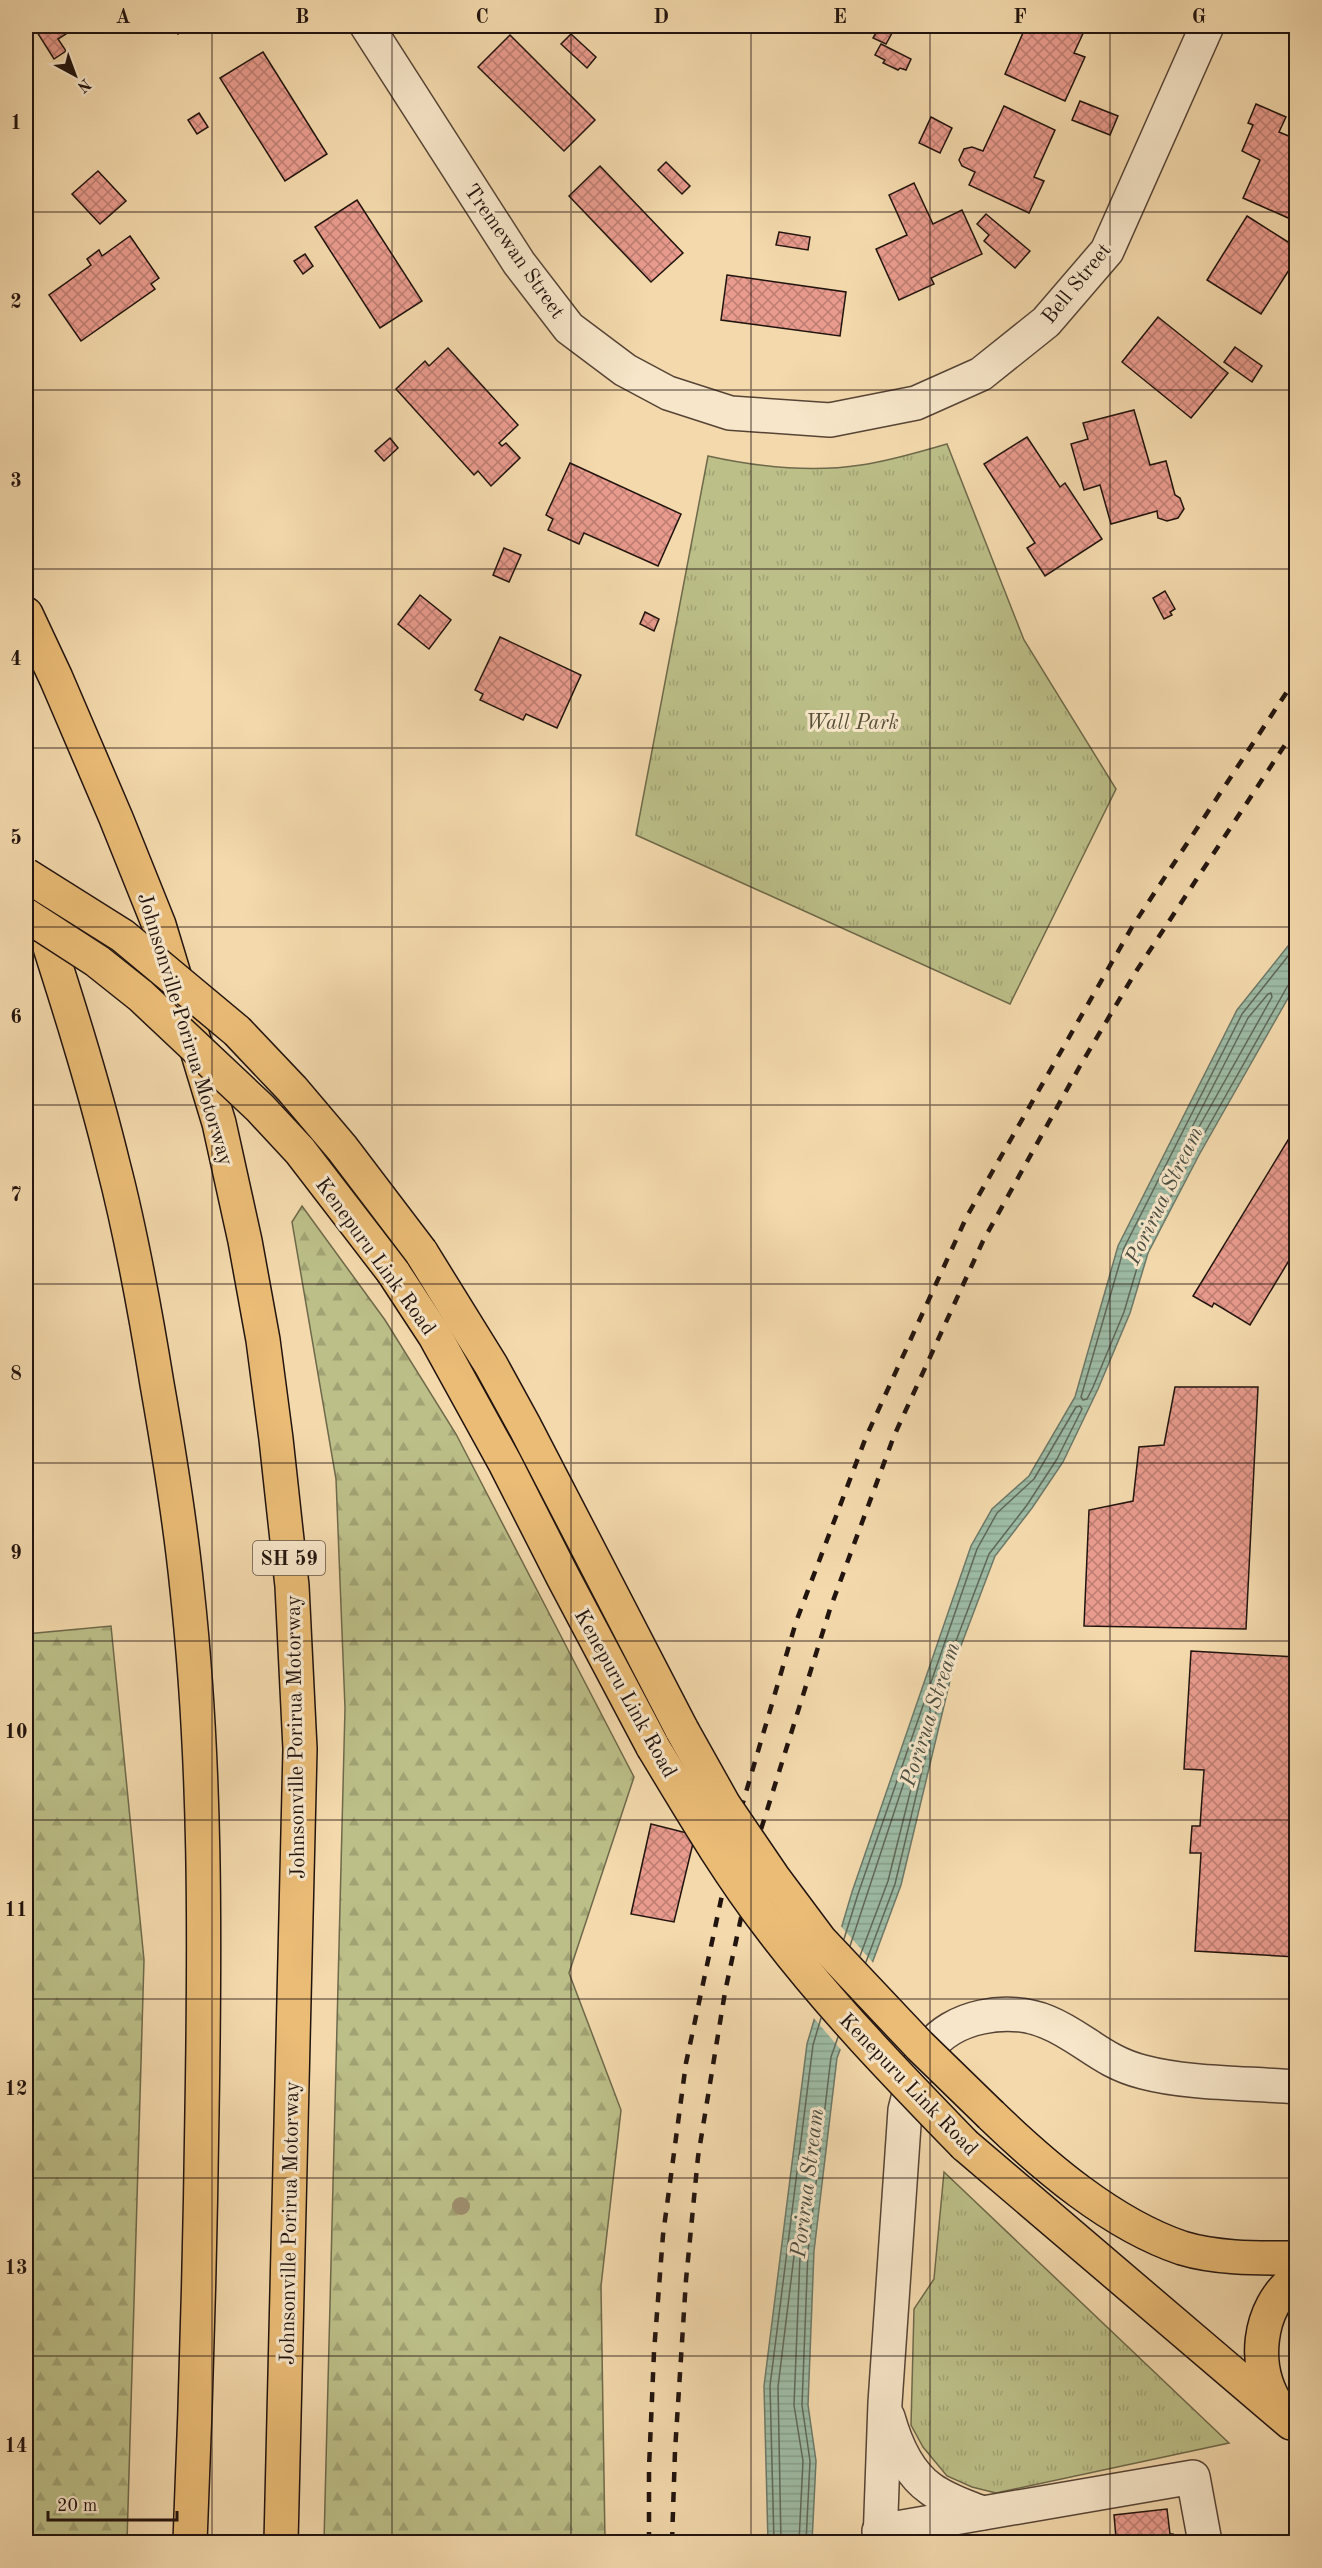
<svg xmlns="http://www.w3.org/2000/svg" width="1322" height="2568" font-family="'Old Standard TT',serif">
  <defs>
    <pattern id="grass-tufts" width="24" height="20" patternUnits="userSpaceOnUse" patternTransform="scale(1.5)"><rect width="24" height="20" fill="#bcbf88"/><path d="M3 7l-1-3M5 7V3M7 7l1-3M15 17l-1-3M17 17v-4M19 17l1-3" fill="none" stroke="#a1a374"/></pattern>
    <pattern id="forest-firs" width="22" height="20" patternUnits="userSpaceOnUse" patternTransform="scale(1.5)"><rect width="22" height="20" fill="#bcbf88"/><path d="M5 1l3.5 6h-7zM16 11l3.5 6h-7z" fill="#a1a374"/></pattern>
    <pattern id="water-rules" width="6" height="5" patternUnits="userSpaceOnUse" patternTransform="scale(1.5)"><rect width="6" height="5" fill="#9dbba4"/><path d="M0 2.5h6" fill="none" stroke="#87a08c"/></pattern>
    <pattern id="building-cross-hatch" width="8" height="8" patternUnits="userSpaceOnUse" patternTransform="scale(1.5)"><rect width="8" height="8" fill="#e99b8d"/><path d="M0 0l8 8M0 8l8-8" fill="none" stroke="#bc7d72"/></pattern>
  </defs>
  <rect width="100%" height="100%" fill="#f3d9ac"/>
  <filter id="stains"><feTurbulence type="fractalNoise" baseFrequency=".00333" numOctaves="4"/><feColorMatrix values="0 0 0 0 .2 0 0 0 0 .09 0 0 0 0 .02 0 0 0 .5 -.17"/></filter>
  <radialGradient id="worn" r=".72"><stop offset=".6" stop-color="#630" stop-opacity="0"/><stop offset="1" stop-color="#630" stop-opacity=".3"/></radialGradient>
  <g fill="url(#grass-tufts)" stroke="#6e694b" stroke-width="1.5">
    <path d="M947 444 1024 640 1116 789 1010 1004 636 835 708 456C758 467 810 473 861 465 890 461 919 452 947 444Z"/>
    <path d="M944 2172 1229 2443 996 2493 972 2487 947 2476 923 2447 911 2425 914 2309 934 2279Z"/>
    <path d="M1296 2328V2375L1292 2361Z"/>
  </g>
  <g fill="url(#forest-firs)" stroke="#6e694b" stroke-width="1.5">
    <path d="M302 1206 385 1320 456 1434 634 1777 569 1973 621 2110 601 2286 605 2542H324L345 1708 336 1479 292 1222Z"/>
    <path d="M111 1626 144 1960 127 2542H26V1634Z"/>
  </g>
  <path fill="url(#water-rules)" stroke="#6b7868" stroke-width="1.5" d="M1296 936V984L1199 1155 1148 1253 1130 1313 1098 1389 1063 1462 1032 1508 995 1556 954 1664 901 1885 837 2058 814 2251 808 2405 816 2461 812 2542H768L764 2386 807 2044 852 1892 971 1546 992 1509 1029 1476 1075 1397 1118 1246 1237 1010Z"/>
  <path fill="#f3d9ac" d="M839 1924 875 1965 842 2051 812 2016Z"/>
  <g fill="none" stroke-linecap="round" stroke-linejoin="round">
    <g stroke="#5f6759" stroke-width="1.5">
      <path d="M1296 946 1242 1014 1124 1248 1081 1397 1083 1400 1087 1399 1093 1387 1124 1312 1142 1251 1194 1152 1287 987 1291 982 1296 981"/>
      <path d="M1271 993 1272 997 1190 1143 1186 1144 1187 1137 1248 1018 1268 994Z"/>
      <path d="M844 1939 858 1894 977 1549 997 1513 1034 1479 1076 1407 1080 1406 1082 1409 1057 1459 1027 1505 989 1554 948 1662 895 1884 866 1962"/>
      <path d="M850 1946 913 1755 917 1753 919 1757 888 1881 860 1956"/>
      <path d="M774 2542 770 2386 813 2045 821 2018"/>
      <path d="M781 2542 778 2387 794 2256 797 2253 800 2257 794 2405 803 2461 799 2542"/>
      <path d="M806 2542 810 2461 802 2405 808 2251 831 2057 838 2037"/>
    </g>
  </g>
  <g fill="url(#building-cross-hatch)" stroke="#21130e" stroke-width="1.5">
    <path d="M48 26H69L72 30 58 39 66 51 54 59 37 32Z"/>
    <path d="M172 26H191L178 34Z"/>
    <path d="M880 26H891L888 31 892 33 886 44 873 38Z"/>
    <path d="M1026 26 1086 27 1074 53 1085 57 1065 101 1005 74Z"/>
    <path d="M571 34 596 57 587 68 561 44Z"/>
    <path d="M510 35 595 120 564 151 478 67Z"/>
    <path d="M881 44 911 59 906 70 900 68 898 70 883 63 885 60 875 55Z"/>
    <path d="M263 52 327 154 285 181 220 78Z"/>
    <path d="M1080 101 1118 116 1110 135 1072 120Z"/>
    <path d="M1256 104 1286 117 1279 132 1296 139 1295 221 1243 198 1260 160 1242 151 1253 125 1248 123Z"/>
    <path d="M1004 106 1055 130 1034 177 1044 181 1029 213 969 185 975 172 962 166 959 160 964 149 972 147 983 151Z"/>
    <path d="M199 113 208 127 197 134 188 120Z"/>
    <path d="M931 117 952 128 940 153 919 143Z"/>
    <path d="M666 162 690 186 682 194 658 170Z"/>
    <path d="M600 166 683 253 651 282 569 196Z"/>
    <path d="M98 171 126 201 100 224 72 194Z"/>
    <path d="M914 183 933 224 962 210 982 254 931 278 934 284 899 300 876 249 907 235 889 195Z"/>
    <path d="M357 200 422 301 380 328 315 227Z"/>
    <path d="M986 214 1030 251 1015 268 984 241 989 235 977 224Z"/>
    <path d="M1247 216 1296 247V259L1261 314 1207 280Z"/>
    <path d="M779 232 810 237 808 250 776 245Z"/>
    <path d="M130 236 159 278 151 284 155 289 81 341 49 295 91 265 87 259 99 250 102 256Z"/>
    <path d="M305 254 313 266 303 274 294 261Z"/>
    <path d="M727 275 846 292 840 336 721 320Z"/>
    <path d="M1158 317 1228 373 1191 418 1122 362Z"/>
    <path d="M1235 347 1262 366 1252 382 1224 362Z"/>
    <path d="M448 348 518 425 499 443 502 446 506 443 520 458 491 486 478 471 474 475 396 389 425 361 429 366Z"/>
    <path d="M1134 410 1150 465 1166 461 1175 495 1180 498 1184 509 1178 518 1167 521 1158 518 1157 511 1111 524 1100 485 1084 490 1071 444 1088 439 1083 423Z"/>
    <path d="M1027 437 1060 487 1065 483 1102 539 1045 576 1027 548 1035 543 984 464Z"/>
    <path d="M390 438 398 448 384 461 375 451Z"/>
    <path d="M570 463 681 514 658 566 584 533 579 544 548 530 553 519 546 515Z"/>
    <path d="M504 548 521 555 509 582 493 575Z"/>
    <path d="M1165 591 1175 609 1170 612 1172 615 1164 619 1153 598Z"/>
    <path d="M420 595 451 620 429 649 398 624Z"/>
    <path d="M645 612 659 619 654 631 640 624Z"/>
    <path d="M500 637 581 675 557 728 526 714 523 720 480 700 483 694 475 690Z"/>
    <path d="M1296 1127V1249L1250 1325 1214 1303 1212 1307 1193 1296Z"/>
    <path d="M1175 1387H1258L1246 1629 1084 1626 1089 1510 1133 1501 1139 1447 1164 1445Z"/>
    <path d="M1191 1651 1296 1657V1957L1195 1951 1201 1853H1190L1192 1826H1200L1204 1770 1184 1769Z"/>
    <path d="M651 1824 695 1835 674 1922 631 1914Z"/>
    <path d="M1167 2509 1170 2534H1173L1174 2542H1073L1116 2538 1114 2515Z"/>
  </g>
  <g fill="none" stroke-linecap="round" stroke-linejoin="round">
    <g stroke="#564436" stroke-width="36">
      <g id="minor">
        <path d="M367 26 519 263 569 328 625 370 668 393 730 413 830 420 916 403 981 374 1046 322 1107 251 1207 26"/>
        <path d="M888 2417C895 2442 908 2473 931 2489 946 2500 965 2506 982 2513"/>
        <path d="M879 2531 1193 2477 1205 2542"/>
        <path d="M880 2542 885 2403 905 2110C910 2090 915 2069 927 2051 951 2015 1009 2006 1047 2022 1082 2036 1102 2062 1143 2072 1188 2084 1248 2083 1296 2087"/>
      </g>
    </g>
    <g stroke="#21130e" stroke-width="36">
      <g id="major">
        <path d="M421 1252 491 1365 525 1427 682 1730"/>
        <path d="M393 1272 435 1336 505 1463 563 1577 653 1747"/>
        <path d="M991 2115C1044 2166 1111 2224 1182 2248 1218 2259 1260 2258 1296 2258"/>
        <path d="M965 2145 1291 2423"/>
        <path d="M1279 2408C1251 2368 1257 2308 1296 2278"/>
      </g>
    </g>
    <g stroke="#21130e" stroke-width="36">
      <g id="highway">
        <path d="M26 614 56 678 116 818 159 925 219 1123 245 1241 263 1340 276 1439 292 1586 300 1749 281 2542"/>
        <path d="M38 910C65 994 92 1078 113 1164 132 1237 145 1310 157 1384 169 1452 180 1520 187 1589 206 1763 205 1937 202 2111 200 2255 196 2399 190 2542"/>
      </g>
    </g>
    <use href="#minor" stroke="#f7e6c9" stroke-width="33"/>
    <use href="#major" stroke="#eabc76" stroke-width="33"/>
    <use href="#highway" stroke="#eabc76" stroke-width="33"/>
    <g stroke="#21130e" stroke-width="4.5" stroke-dasharray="10 10" stroke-linecap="butt">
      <path d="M649 2542V2468L654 2352 663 2235 686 2063 739 1816 796 1622 866 1437 967 1216 1132 927 1296 678"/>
      <path d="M672 2542 675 2451 686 2280 698 2157 725 1992 758 1839 830 1609 894 1436 983 1241 1080 1066 1135 973 1296 728"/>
    </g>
    <g stroke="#21130e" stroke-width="36" stroke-linecap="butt">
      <g id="major-bridge">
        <path d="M26 875 123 936 237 1031 292 1089 342 1148 421 1252"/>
        <path d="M26 915 97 961 141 996 260 1108 300 1151 393 1272"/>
        <path d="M682 1730 724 1805 773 1877 820 1940 920 2046 991 2115"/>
        <path d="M653 1747C690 1808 726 1870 770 1927 829 2005 897 2075 965 2145"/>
      </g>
    </g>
    <use href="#major-bridge" stroke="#eabc76" stroke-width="33"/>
  </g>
  <circle fill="#9d8d6d" cx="461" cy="2206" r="9"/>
  <path fill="none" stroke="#21130e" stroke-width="1.5" stroke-opacity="0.55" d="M212 26V2542M392 26V2542M571 26V2542M751 26V2542M930 26V2542M1110 26V2542M26 212H1296M26 390H1296M26 569H1296M26 748H1296M26 927H1296M26 1105H1296M26 1284H1296M26 1463H1296M26 1641H1296M26 1820H1296M26 1999H1296M26 2178H1296M26 2356H1296"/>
  <g text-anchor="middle" stroke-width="6" stroke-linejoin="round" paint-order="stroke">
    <rect fill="#f7e6c9" stroke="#615246" stroke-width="1.5" x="253" y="1541" width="72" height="34" rx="4.5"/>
    <g font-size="20" font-weight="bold" fill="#21130e">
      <text x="289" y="1565">SH 59</text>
    </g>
    <g font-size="21" fill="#21130e" stroke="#f7e6c9">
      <text transform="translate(515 251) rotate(55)" y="7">Tremewan Street</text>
      <text transform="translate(1076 283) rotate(-51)" y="7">Bell Street</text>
      <text transform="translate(186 1029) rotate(73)" y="7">Johnsonville Porirua Motorway</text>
      <text transform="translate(376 1256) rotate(54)" y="7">Kenepuru Link Road</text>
      <text transform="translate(626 1693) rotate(61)" y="7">Kenepuru Link Road</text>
      <text transform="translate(295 1737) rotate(-91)" y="7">Johnsonville Porirua Motorway</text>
      <text transform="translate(909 2084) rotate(46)" y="7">Kenepuru Link Road</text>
      <text transform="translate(289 2223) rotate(-89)" y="7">Johnsonville Porirua Motorway</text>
    </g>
    <g font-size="21" font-style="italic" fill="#574f39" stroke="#f7e6c9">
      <text x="852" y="729">Wall Park</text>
    </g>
    <g font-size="22" font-style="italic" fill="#4c4e42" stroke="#f7e6c9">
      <text transform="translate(1163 1195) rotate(-64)" y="8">Porirua Stream</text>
      <text transform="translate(929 1714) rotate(-72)" y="8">Porirua Stream</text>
      <text transform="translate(806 2183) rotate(-83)" y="8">Porirua Stream</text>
    </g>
  </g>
  <rect width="1322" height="2568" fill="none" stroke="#f3d9ac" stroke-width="66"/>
  <g transform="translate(75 75) rotate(139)" stroke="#f7e6c9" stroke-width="4.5" paint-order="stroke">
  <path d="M0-4.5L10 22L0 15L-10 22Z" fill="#21130e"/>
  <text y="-9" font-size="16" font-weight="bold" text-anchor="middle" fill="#21130e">N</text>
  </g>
  <path d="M48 2511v9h129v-9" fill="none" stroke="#21130e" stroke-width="3"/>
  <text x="57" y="2511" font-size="18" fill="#21130e" stroke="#f7e6c9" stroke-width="4.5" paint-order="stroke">20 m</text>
  <rect x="33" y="33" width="1256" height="2502" fill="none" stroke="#21130e" stroke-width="2"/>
  <g font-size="20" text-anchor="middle" font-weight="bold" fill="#21130e">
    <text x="123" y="23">A</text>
    <text x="302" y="23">B</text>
    <text x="482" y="23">C</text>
    <text x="661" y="23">D</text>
    <text x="840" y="23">E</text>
    <text x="1020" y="23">F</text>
    <text x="1199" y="23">G</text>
    <text x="16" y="129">1</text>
    <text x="16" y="308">2</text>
    <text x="16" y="487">3</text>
    <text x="16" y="665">4</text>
    <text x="16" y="844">5</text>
    <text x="16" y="1023">6</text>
    <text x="16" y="1201">7</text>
    <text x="16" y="1380">8</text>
    <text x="16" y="1559">9</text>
    <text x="16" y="1738">10</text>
    <text x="16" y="1916">11</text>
    <text x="16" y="2095">12</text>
    <text x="16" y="2274">13</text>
    <text x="16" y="2452">14</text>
  </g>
  <rect width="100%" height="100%" filter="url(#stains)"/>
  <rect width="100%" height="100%" fill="url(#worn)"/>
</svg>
